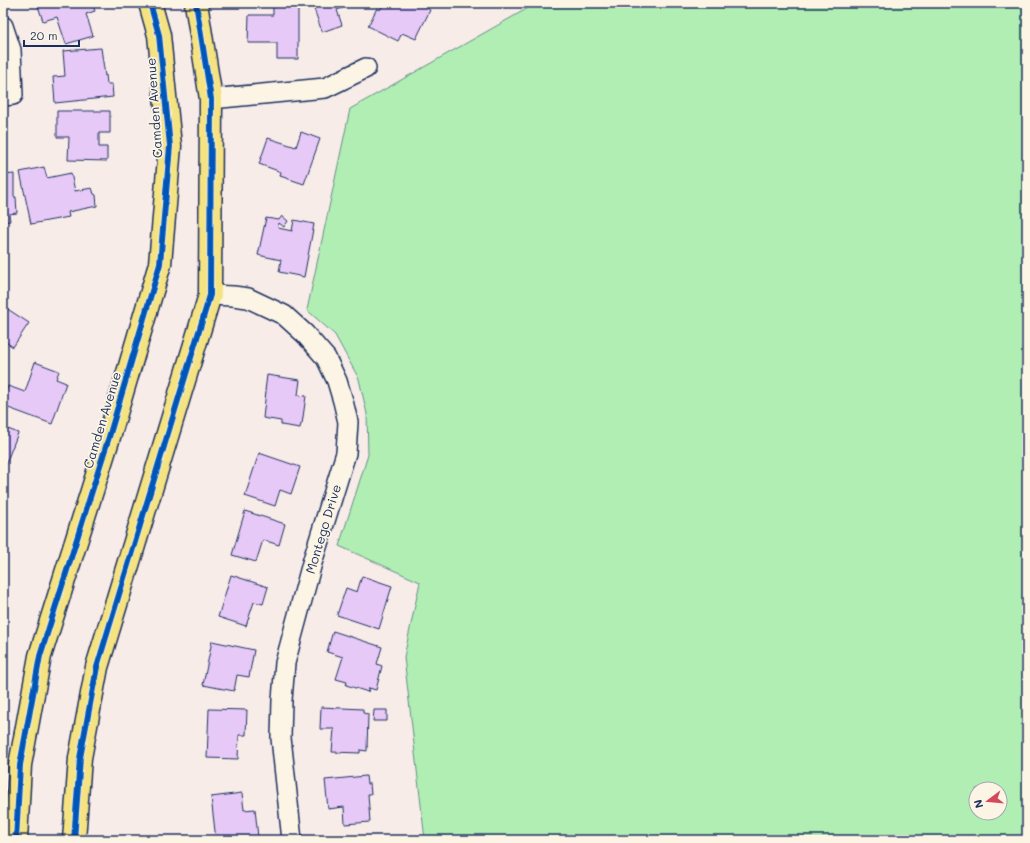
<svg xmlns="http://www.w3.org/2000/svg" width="1030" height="843" font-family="Mali,sans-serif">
  <rect width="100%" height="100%" fill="#f8ece9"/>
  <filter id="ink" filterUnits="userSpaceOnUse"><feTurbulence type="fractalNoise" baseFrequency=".025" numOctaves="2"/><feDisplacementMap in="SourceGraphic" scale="8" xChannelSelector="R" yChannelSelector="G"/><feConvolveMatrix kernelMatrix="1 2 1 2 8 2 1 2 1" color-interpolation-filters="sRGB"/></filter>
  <g filter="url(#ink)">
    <path fill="#b1eeb3" stroke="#668e88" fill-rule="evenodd" d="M537 3H1027V840H425L404 657 420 582 339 546 368 455 367 414 359 379 335 335 307 310 350 109ZM976 789H1000V813H976Z"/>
    <g fill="#e7c9f7" stroke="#1b2f5e">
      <path d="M37 3H92L95 11 86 14 93 36 66 44 57 17 43 21Z"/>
      <path d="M312 3H355L337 10 342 25 322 32Z"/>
      <path d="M384 3H430L427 8 430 10 416 39 402 33 398 41 368 26 377 8 380 10Z"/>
      <path d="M273 6H298V59H277V43H248L249 15H273Z"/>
      <path d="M101 48 105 76 106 75 107 84H112L113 97 55 103 53 77 65 76 63 51Z"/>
      <path d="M57 111H110V133H99V147H107V161L68 160 69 137H57Z"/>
      <path d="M301 132 320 139 304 184 280 176 281 172 259 164 268 138 296 147Z"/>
      <path d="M44 167 47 178 71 173 75 191 92 188 94 194 96 195 97 206 68 212 69 217 31 224 20 172Z"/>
      <path d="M14 174V197H16L17 213 9 214 10 221 3 222V175Z"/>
      <path d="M282 216 288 221 284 227 279 223 278 228 292 231 294 220 314 224 304 277 279 272 281 260 258 255 266 218 279 220Z"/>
      <path d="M3 306 29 323 13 347 3 340Z"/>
      <path d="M35 362 59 371 56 379 66 383 52 424 3 406V399L8 386 25 392Z"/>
      <path d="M267 375 300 380 298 395 306 396 302 424H301L300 428 281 425V421L263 418 266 391H265Z"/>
      <path d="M3 427 18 433 3 471Z"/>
      <path d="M259 453 300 467 291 494 280 490 275 506 245 496Z"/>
      <path d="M245 511 285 524 279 545 263 540 256 562 232 555Z"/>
      <path d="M231 575 268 587 263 604 254 602 246 626 218 617Z"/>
      <path d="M362 576 392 586 379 629 337 615 346 588 357 592Z"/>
      <path d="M333 631 382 647 377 664 382 666 376 690 369 688 368 692 346 685 347 682 336 679 343 657 327 652Z"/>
      <path d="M212 641 254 650 249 677 237 675 234 691 203 685Z"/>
      <path d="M321 707 363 709V713L368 714 367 751 360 750V753L332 752 334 729H320Z"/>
      <path d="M209 709 247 710 246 735H239L238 759 207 758Z"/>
      <path d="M374 710H387V721H373Z"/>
      <path d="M366 776 367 784H370L371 794H368L370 822 345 824 344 807 328 809 325 780Z"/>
      <path d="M242 793 244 810 255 809 258 837 231 840H216L211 797Z"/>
    </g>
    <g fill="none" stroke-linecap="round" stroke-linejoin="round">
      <g stroke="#1b2f5e" stroke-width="22">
        <g id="minor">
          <path d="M3 26 11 50 13 95 3 96"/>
          <path d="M211 99 325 88 366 68"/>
          <path d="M210 295 233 296 248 298 284 315 305 334 326 358 337 381 343 401 348 422 346 453 312 563 285 663 282 700 281 738 292 840"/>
        </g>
      </g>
      <g stroke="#1b2f5e" stroke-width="25">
        <g id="major">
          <path d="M16 840 20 765 40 656 109 437 160 264 170 146 159 35 150 3"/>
          <path d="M74 840 80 758 97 667 210 295 211 99 196 3"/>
        </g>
      </g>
      <use href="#minor" stroke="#fcf5e5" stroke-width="19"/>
      <use href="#major" stroke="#f5e381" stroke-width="22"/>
      <g stroke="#fcf5e5" stroke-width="8">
        <g id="cycleway">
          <path d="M16 840 20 765 40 656 109 437 160 264 170 146 159 35 150 3"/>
          <path d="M74 840 80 758 97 667 210 295 211 99 196 3"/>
        </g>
      </g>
      <use href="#cycleway" stroke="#0057b8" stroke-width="6"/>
    </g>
  </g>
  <g text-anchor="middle" stroke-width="3.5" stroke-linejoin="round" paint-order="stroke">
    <g font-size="13" fill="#1b2f5e" stroke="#fcf5e5">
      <text transform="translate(154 108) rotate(-94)" y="5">Camden Avenue</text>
      <text transform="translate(102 420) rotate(-73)" y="5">Camden Avenue</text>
      <text transform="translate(323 529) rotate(-73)" y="5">Montego Drive</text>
    </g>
  </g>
  <rect width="1030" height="843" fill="none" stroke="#fcf5e5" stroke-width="16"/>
  <rect x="8" y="8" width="1014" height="827" fill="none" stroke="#1b2f5e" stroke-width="1.5" filter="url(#ink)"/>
  <g transform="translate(988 801) rotate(254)"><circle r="19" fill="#fcf5e5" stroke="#a2a6af"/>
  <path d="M0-3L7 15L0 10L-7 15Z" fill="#d1495b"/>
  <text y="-6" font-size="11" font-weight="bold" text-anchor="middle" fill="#1b2f5e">N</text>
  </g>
  <path d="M24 40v6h55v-6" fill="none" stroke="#1b2f5e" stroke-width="2"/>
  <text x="30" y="40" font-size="12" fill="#1b2f5e" stroke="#fcf5e5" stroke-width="3" paint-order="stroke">20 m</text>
</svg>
